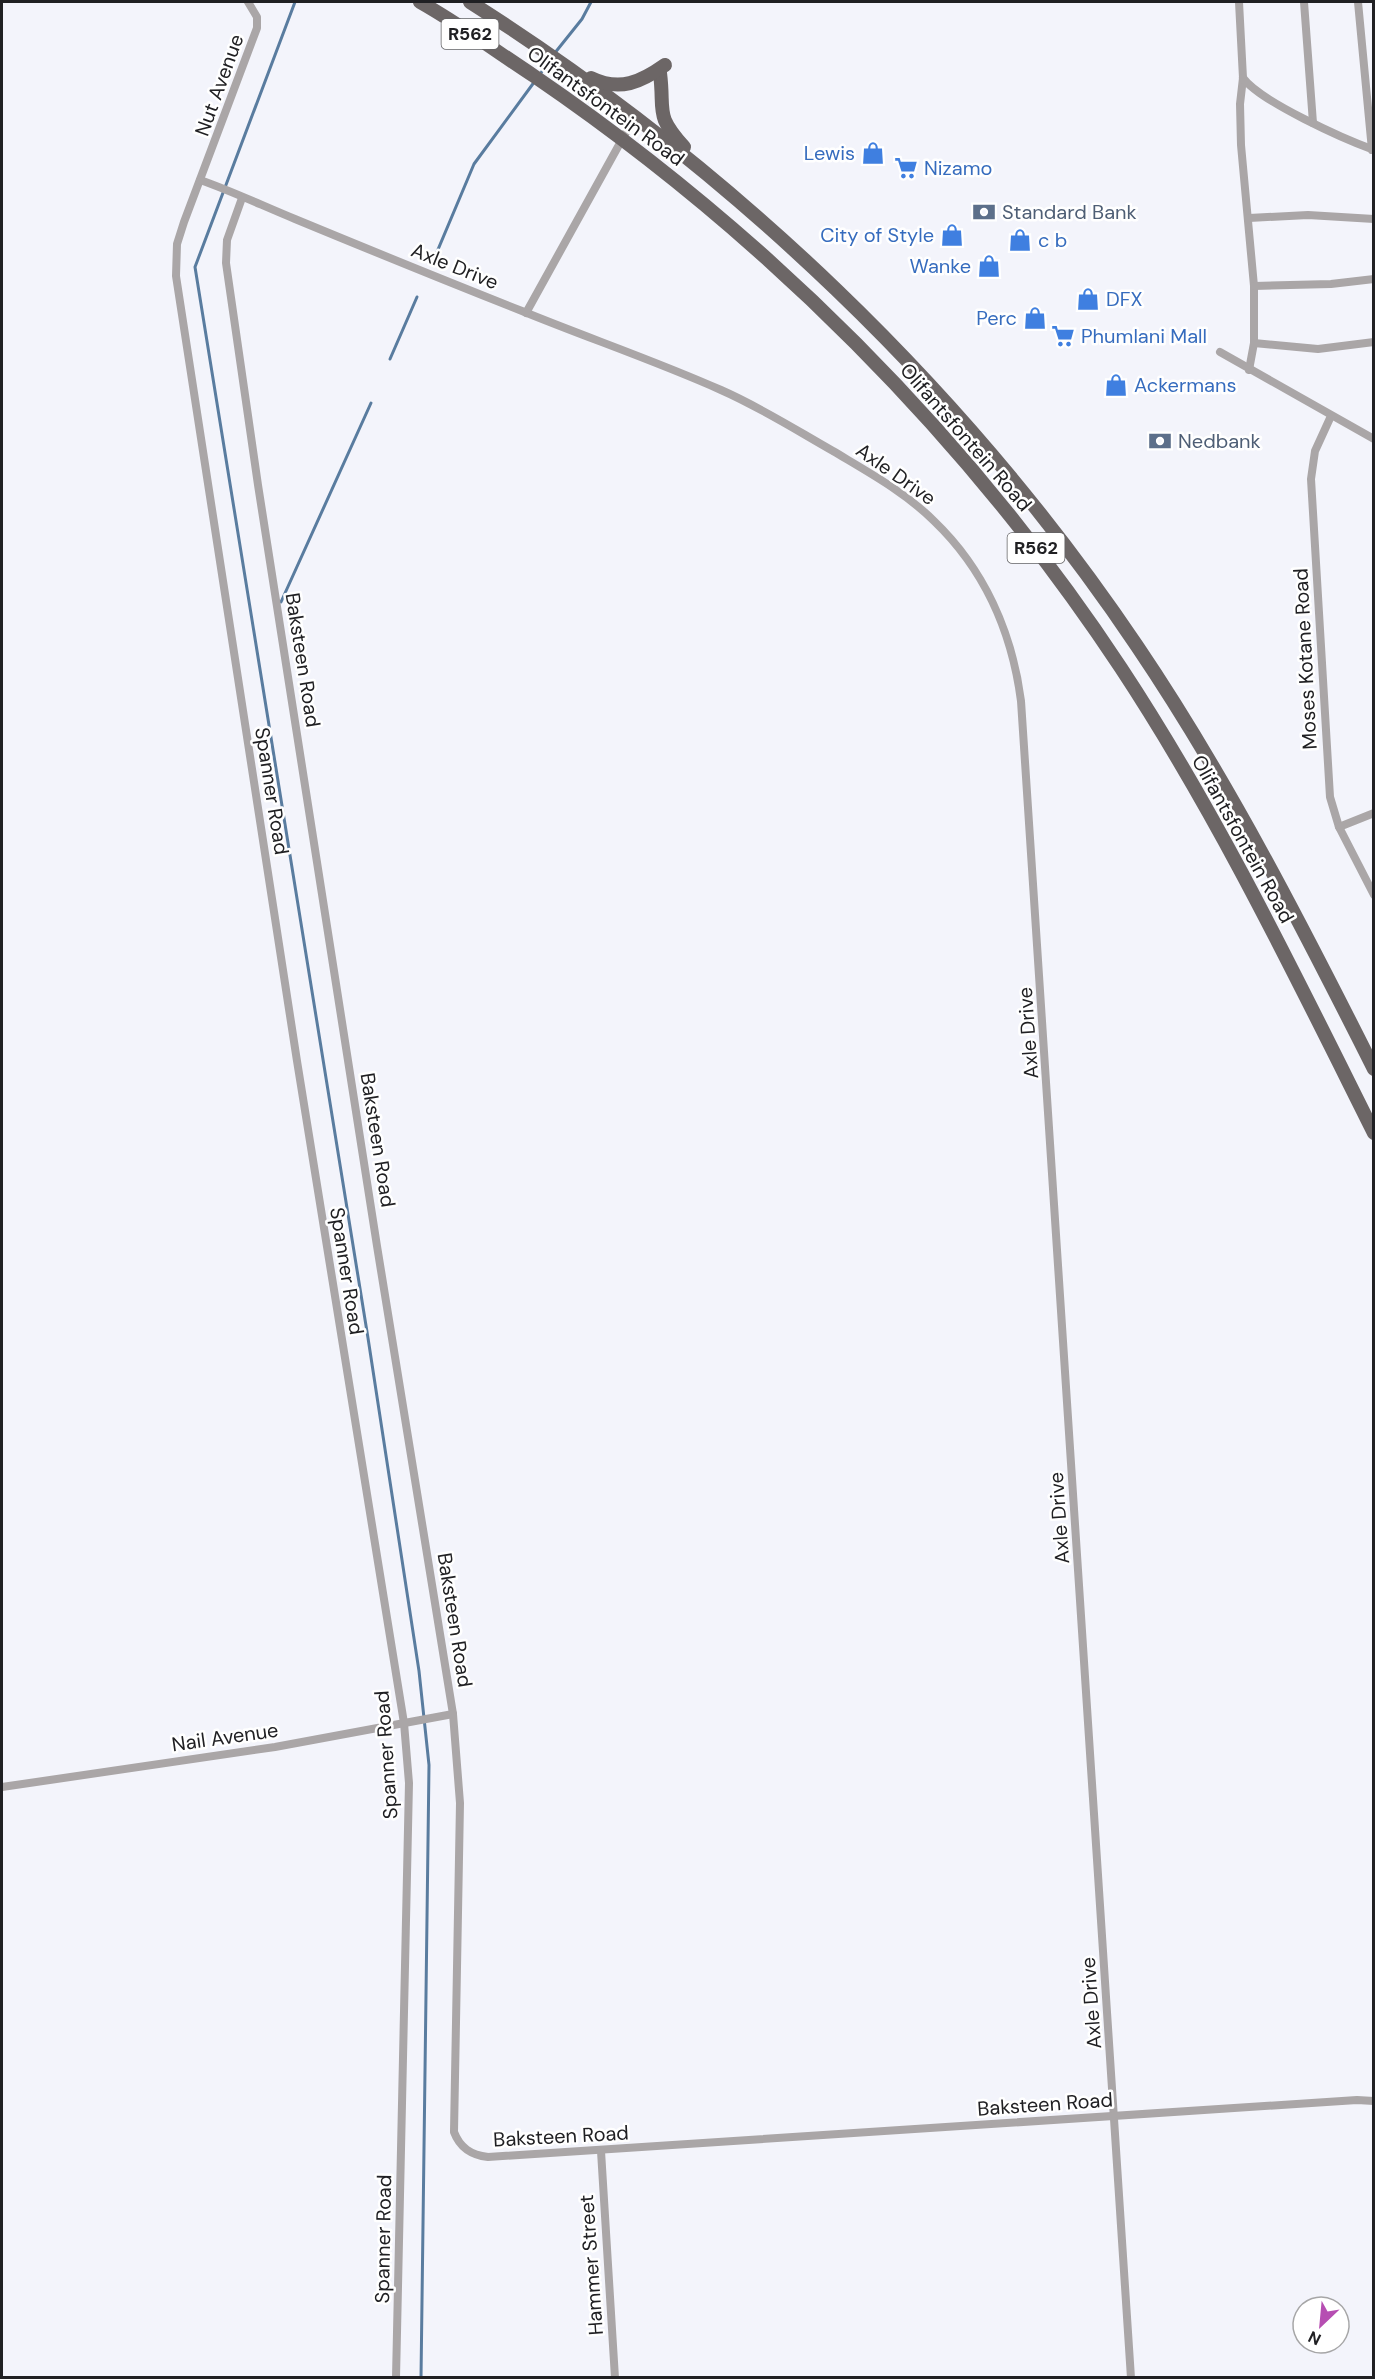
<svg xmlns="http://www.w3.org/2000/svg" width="1375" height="2379" font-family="'DM Sans',sans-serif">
  <rect width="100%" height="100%" fill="#f3f4fb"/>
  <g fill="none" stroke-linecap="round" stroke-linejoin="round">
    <g stroke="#597c9f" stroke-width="3">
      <path d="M295 2 195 267 368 1338 419 1671 429 1765 421 2378"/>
      <path d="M554 54 582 19 591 2"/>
      <path d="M539 76 550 59"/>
      <path d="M434 259 474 164 535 81"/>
      <path d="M390 359 417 297"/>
      <path d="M281 602 371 403"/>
    </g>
    <g stroke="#aaa6a7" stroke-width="8">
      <path d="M248 2 257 17V28L184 222 177 244 176 276 297 1061 404 1723 409 1783 396 2378"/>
      <path d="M1239 2 1243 78 1240 104 1241 145 1254 286V343L1249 370"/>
      <path d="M1304 2 1313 123"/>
      <path d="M1358 2 1372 150"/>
      <path d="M1243 78C1261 102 1344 139 1374 150"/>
      <path d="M200 180C232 191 263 206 295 219 370 250 446 281 522 311 588 338 656 361 721 390 760 407 796 430 833 451 868 472 905 492 934 521 984 569 1012 632 1021 701L1131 2378"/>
      <path d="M242 198 227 240 226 263 258 485 377 1246 453 1714 460 1803 454 2132C460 2148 471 2155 488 2157L1357 2100 1374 2101"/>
      <path d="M1249 218 1308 215 1374 219"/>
      <path d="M1254 286 1331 284 1374 279"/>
      <path d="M526 313 635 116"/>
      <path d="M1254 343 1318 349 1374 342"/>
      <path d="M1220 352 1374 439"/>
      <path d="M1331 416 1315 451 1311 479 1330 797 1339 827 1374 895"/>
      <path d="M1339 827 1374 813"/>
      <path d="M2 1787 275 1747 453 1714"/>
      <path d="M601 2151 615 2378"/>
    </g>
    <g stroke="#6c6666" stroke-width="14">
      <path d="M420 2C459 24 496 51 534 76 764 233 967 435 1121 668 1218 815 1295 975 1374 1133"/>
      <path d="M470 2C730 167 964 389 1137 646 1227 779 1301 924 1374 1069"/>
      <path d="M660 73C665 112 654 114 684 147"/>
      <path d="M591 78C620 92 641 82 665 65"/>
    </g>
  </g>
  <defs>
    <g id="shop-bare" transform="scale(1.8)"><path d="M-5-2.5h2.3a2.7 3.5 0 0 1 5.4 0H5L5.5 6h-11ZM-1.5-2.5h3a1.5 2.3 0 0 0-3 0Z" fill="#3f7fe0" stroke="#fff" stroke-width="2.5" paint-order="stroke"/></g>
    <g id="supermarket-bare" transform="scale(1.8)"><path d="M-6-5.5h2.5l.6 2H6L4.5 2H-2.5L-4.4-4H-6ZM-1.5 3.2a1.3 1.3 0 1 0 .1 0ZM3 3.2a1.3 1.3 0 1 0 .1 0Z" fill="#3f7fe0" stroke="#fff" stroke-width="2.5" paint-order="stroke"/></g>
    <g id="bank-bare" transform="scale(1.8)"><path d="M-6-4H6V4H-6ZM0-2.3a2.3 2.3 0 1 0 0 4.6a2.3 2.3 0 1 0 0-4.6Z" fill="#5c6f8a" stroke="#fff" stroke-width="2.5" paint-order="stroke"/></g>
  </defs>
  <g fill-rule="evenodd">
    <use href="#shop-bare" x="873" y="153"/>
    <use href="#supermarket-bare" x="906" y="168"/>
    <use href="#bank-bare" x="984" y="212"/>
    <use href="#shop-bare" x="952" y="235"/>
    <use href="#shop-bare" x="1020" y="240"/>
    <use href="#shop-bare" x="989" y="266"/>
    <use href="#shop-bare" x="1088" y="299"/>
    <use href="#shop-bare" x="1035" y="318"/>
    <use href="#supermarket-bare" x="1063" y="336"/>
    <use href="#shop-bare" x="1116" y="385"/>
    <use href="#bank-bare" x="1160" y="441"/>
  </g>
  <g text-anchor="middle" stroke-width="5" stroke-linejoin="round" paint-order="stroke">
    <g fill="#fff" stroke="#636365" stroke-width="1.5">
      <rect x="441.5" y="19" width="57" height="30" rx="4.5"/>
      <rect x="1007.5" y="533" width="57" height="30" rx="4.5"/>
    </g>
    <g font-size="18" font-weight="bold" fill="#202023">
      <text x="470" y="40">R562</text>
      <text x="1036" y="554">R562</text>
    </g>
    <g font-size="20" fill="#202023" stroke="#fff">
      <text transform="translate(219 85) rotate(-70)" y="7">Nut Avenue</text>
      <text transform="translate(606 106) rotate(36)" y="7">Olifantsfontein Road</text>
      <text transform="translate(455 266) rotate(22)" y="7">Axle Drive</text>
      <text transform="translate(966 437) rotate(49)" y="7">Olifantsfontein Road</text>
      <text transform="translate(896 474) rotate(35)" y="7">Axle Drive</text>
      <text transform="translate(1305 659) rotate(-93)" y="7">Moses Kotane Road</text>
      <text transform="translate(303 660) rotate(81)" y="7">Baksteen Road</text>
      <text transform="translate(272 791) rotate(81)" y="7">Spanner Road</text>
      <text transform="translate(1243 839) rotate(61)" y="7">Olifantsfontein Road</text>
      <text transform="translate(1028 1033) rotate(-94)" y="7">Axle Drive</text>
      <text transform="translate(378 1140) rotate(81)" y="7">Baksteen Road</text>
      <text transform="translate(347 1271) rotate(81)" y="7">Spanner Road</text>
      <text transform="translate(1059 1518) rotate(-94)" y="7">Axle Drive</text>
      <text transform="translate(455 1620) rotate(81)" y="7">Baksteen Road</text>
      <text transform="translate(225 1737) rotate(-8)" y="7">Nail Avenue</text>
      <text transform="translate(386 1755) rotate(-94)" y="7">Spanner Road</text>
      <text transform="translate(1091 2003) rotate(-94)" y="7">Axle Drive</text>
      <text transform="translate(1045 2104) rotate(-4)" y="7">Baksteen Road</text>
      <text transform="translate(561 2136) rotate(-3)" y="7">Baksteen Road</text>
      <text transform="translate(383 2239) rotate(-89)" y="7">Spanner Road</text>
      <text transform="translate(591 2265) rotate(-94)" y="7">Hammer Street</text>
    </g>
    <g font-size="20" fill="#366cbe" stroke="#fff" text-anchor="start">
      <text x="855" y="160" text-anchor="end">Lewis</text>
      <text x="924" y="175">Nizamo</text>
      <text x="934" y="242" text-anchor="end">City of Style</text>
      <text x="1038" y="247">c b</text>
      <text x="971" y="273" text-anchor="end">Wanke</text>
      <text x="1106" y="306">DFX</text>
      <text x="1017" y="325" text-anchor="end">Perc</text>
      <text x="1081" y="343">Phumlani Mall</text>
      <text x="1134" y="392">Ackermans</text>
    </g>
    <g font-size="20" fill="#4e5e75" stroke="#fff" text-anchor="start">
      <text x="1002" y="219">Standard Bank</text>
      <text x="1178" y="448">Nedbank</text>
    </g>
  </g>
  <rect width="1375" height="2379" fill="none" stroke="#202023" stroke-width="6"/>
  <g transform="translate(1321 2325) rotate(206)"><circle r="28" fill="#ffffff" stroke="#a6a6a7" stroke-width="1.5"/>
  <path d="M0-4.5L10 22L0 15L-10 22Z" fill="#b64eb2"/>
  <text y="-9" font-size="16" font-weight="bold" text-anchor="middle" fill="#202023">N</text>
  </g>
</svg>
